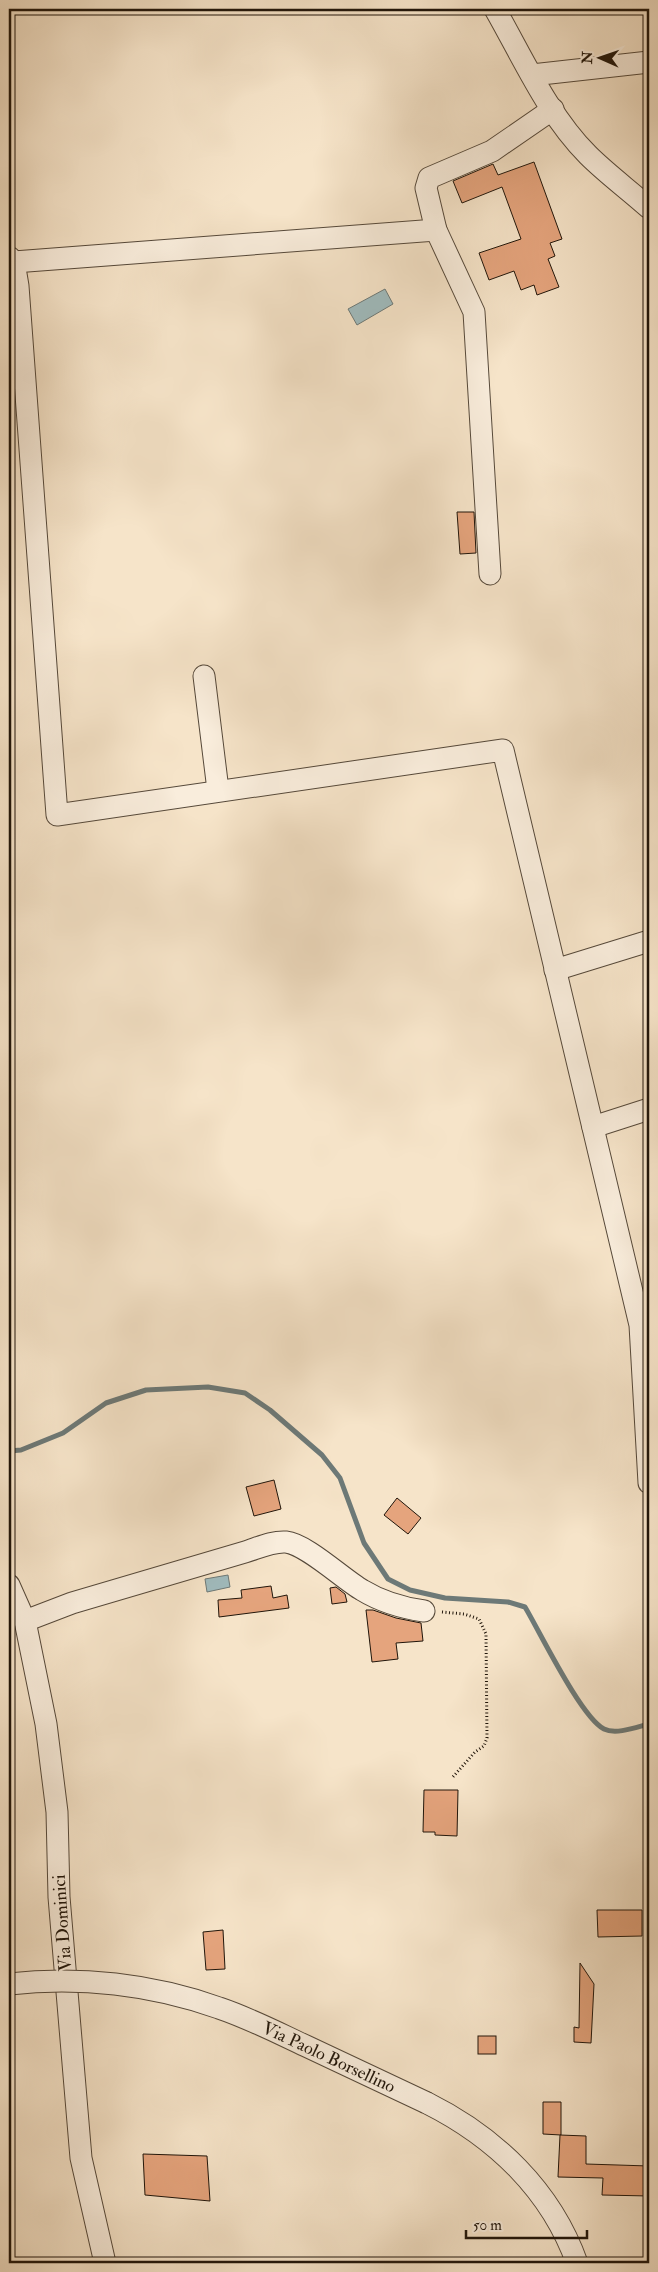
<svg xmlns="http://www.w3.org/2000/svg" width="658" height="2272" font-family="'IM FELL Double Pica',serif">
  <rect width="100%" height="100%" fill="#f6e4c9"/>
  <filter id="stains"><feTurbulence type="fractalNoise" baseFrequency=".004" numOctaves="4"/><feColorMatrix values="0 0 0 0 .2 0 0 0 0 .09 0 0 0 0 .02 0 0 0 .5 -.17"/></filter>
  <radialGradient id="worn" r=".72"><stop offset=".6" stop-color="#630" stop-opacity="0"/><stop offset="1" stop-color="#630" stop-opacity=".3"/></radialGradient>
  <g fill="#a0bcbf" stroke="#6d7977">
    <path d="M385 289 393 304 357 325 348 309Z"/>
    <path d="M228 1575 230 1587 207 1592 205 1579Z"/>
  </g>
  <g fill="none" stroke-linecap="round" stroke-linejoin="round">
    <path stroke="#6d7977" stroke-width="5" d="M9 1451 21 1450 63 1433 106 1403 146 1390 208 1387 245 1393 270 1410 322 1455 340 1478 364 1543 388 1579 410 1590 445 1598 508 1602 525 1607C541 1634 581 1717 604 1729 616 1735 637 1727 649 1724"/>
  </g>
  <g fill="#e5a47d" stroke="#20150a">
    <path d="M534 162 562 239 550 243 555 256 548 259 559 287 537 295 534 285 521 290 514 271 489 280 479 253 521 239 502 187 462 203 453 181 493 164 498 175Z"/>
    <path d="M457 512H474L476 553 460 554Z"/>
    <path d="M274 1480 281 1509 254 1516 246 1487Z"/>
    <path d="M397 1498 421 1518 408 1534 384 1515Z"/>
    <path d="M271 1586 273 1598 287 1595 289 1608 219 1617 218 1600 242 1598 241 1590Z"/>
    <path d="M336 1587 345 1594 347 1602 332 1604 330 1588Z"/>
    <path d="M366 1610H373L396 1618 421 1623 423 1641 396 1643 398 1659 372 1662Z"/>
    <path d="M424 1790H458L457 1836 435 1835V1832H423Z"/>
    <path d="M597 1910H642V1936L598 1937Z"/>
    <path d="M223 1930 225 1969 206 1970 203 1932Z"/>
    <path d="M580 1963 594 1984 591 2043 574 2042V2027L579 2028Z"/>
    <rect x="478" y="2036" width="18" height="18"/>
    <path d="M543 2102H561V2135L543 2134Z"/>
    <path d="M560 2135 586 2136V2164L649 2166V2196L602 2195 603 2178 558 2177Z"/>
    <path d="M143 2154 207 2156 210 2201 145 2195Z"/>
  </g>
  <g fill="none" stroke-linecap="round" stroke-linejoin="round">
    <g stroke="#56493a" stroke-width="23">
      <g id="minor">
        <path d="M495 9C523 58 548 115 588 155 607 174 629 190 649 208"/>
        <path d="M532 75 649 62"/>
        <path d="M9 257 14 262 18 286 57 815 503 750 640 1325 649 1483"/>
        <path d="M14 262 436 230"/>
        <path d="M490 574 474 312 436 230 426 188 429 178 492 151 553 109"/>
        <path d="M204 676 218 790"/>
        <path d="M555 970 649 941"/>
        <path d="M593 1127 649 1109"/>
        <path d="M9 1585 25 1621 46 1724 57 1812 59 1897 81 2158 105 2263"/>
        <path d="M25 1621 72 1603 245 1552C258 1548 272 1541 286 1542 306 1544 343 1579 362 1590 380 1601 403 1608 424 1611"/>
        <path d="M427 2103C495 2137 551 2190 577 2263"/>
      </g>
    </g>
    <path stroke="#20150a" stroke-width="3" stroke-dasharray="1 2.5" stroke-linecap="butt" d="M442 1612 464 1614 479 1619 486 1634 487 1738 484 1746 475 1752 452 1778"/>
    <use href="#minor" stroke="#f9eddc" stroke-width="21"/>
    <g stroke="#56493a" stroke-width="23" stroke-linecap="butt">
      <path id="minor-bridge" d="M9 1984C79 1976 152 1984 219 2008 249 2018 278 2033 306 2046 346 2065 387 2084 427 2103"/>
    </g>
    <use href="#minor-bridge" stroke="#f9eddc" stroke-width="21"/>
  </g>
  <g text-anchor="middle" stroke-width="4" stroke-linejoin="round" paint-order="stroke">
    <g font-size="18" fill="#20150a" stroke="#f9eddc">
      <text transform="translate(62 1923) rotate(-94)" y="6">Via Dominici</text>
      <text transform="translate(329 2057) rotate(25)" y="6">Via Paolo Borsellino</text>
    </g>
  </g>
  <rect width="658" height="2272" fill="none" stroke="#f6e4c9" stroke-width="30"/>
  <rect x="10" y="10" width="638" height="2252" fill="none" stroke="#20150a" stroke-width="2.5"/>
  <rect x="15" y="15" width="628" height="2242" fill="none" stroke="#20150a"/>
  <g transform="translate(600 58) rotate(272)" stroke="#f9eddc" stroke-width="4" paint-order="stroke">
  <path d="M0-4L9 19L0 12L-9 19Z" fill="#20150a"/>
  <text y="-8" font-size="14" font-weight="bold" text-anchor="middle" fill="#20150a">N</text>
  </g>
  <path d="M466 2230v8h121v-8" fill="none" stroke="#20150a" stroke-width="2.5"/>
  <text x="473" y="2230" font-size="15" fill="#20150a" stroke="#f9eddc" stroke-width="4" paint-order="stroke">50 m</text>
  <rect width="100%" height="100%" filter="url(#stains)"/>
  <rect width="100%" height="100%" fill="url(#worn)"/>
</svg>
